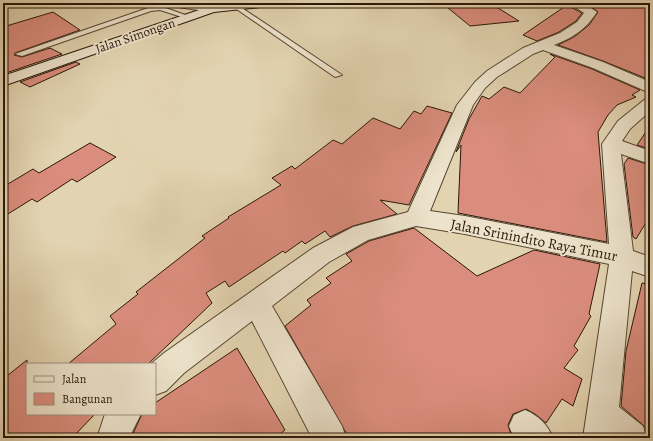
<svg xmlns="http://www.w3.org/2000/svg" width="653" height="441" font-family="Alegreya,serif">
  <rect width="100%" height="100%" fill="#e3d4b1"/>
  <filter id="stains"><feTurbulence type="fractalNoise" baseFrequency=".005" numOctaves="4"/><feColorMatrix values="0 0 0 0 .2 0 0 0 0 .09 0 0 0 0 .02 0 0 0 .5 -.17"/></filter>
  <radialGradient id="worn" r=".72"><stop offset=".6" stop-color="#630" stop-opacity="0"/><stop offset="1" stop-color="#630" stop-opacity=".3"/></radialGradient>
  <g fill="#db8d7d" stroke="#2a1708">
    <path d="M442 3H490L519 21 470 26Z"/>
    <path d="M593 3H650V80L603 61 558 45 574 37 589 25 598 12 593 8Z"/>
    <path d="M567 5 582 13 576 21 559 32 537 41 523 35Z"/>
    <path d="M53 12 80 30 15 53 14 55 22 57 50 48 62 54 6 73 3 71V27Z"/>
    <path d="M550 54 592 69 640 90 632 95 636 97 617 105 608 115 598 132 607 242 458 213 461 145 456 152 469 119 482 96 489 99 504 87 520 93 555 57Z"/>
    <path d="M76 62 80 64 30 87 20 82Z"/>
    <path d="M427 106 452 113 409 205 380 200 397 214 353 226 330 237 325 231 305 244 302 241 285 253 283 251 229 287 225 281 206 293 212 303 148 364H68L116 324 110 316 138 294 136 292 205 238 202 236 229 218 228 217 281 185 272 178 292 166 295 169 333 140 342 144 373 118 400 129 414 111 421 114Z"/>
    <path d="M650 126V149L637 145Z"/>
    <path d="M90 143 116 157 77 182 72 179 37 202 32 199 3 217V187L33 169 39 173Z"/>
    <path d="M628 158 650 165V216L636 239 633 237 624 164Z"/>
    <path d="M414 228 477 276 534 250 600 264 589 314 591 316 574 346 578 350 564 368 582 379 573 406 562 399 546 423 535 414 526 409 513 414 508 425 512 438H352L345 431 285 326 311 305 307 300 331 283 326 278 352 261 346 254 369 241Z"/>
    <path d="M642 283 650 284V431L621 406 626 351Z"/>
    <path d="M237 348 285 430 275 438H131L142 414H155V403Z"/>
    <path d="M27 360V414H95L72 438H3V379Z"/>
  </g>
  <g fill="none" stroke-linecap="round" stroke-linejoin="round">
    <g stroke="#584632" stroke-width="2">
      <g id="lane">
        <path d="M160 6 191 17 188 19 160 10 151 11 22 56 15 54 148 8Z"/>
        <path d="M235 6H239L342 75 335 77 235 8Z"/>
      </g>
    </g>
    <g stroke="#584632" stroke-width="2">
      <g id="street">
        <path d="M165 3H194L216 7 218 9 212 12 171 6Z"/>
        <path d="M569 3H583L597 12C585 30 574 37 554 45L603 62 650 82V93L593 68 543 50 533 54 497 77 485 88 473 105 430 211 465 216 609 244 602 144 618 121 644 100 650 98V111L630 129 622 141 650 151V164L621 154 633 251 650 257V277L632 271 619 407 643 426 647 438H583L609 264 465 234 416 226 368 240 329 262 272 306 342 426 346 438H312L252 321 184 373 166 391 155 395V364H151L164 353 313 248 353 227 408 212 457 105 475 82 487 71 523 48 560 33 577 22 584 13Z"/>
        <path d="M525 410C539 416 547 424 553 438H514L509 426 514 415Z"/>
        <path d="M105 414H141L129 438H97Z"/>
      </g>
    </g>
    <g stroke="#2a1708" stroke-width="2">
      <path id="secondary" d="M237 3H275L269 6 214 12 3 86V76L208 7Z"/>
    </g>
    <use href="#lane" fill="#ede3cc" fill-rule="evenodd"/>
    <use href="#street" fill="#ede3cc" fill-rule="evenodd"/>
    <use href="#secondary" fill="#ede3cc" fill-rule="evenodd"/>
  </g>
  <g text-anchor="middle" stroke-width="4" stroke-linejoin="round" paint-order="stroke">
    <g font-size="13" fill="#2a1708" stroke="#ede3cc">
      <text transform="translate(135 35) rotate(-19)" y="5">Jalan Simongan</text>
    </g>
    <g font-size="15" fill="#2a1708" stroke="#ede3cc">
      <text transform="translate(534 240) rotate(11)" y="5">Jalan Srinindito Raya Timur</text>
    </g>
  </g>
  <rect width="653" height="441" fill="none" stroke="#e3d4b1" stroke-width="16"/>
  <rect x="4" y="4" width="645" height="433" fill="none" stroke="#2a1708" stroke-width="2"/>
  <rect x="8" y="8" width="637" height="425" fill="none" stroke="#2a1708"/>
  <rect x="26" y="363" width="130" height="52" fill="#ede3cc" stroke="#9f917e"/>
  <rect x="34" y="376" width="20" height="6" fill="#ede3cc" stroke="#9f917e"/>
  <text x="62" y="383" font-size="12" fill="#2a1708">Jalan</text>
  <rect x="34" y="393" width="20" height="12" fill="#db8d7d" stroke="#9f917e"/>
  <text x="62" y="403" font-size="12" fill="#2a1708">Bangunan</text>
  <rect width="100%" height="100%" filter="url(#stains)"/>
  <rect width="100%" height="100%" fill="url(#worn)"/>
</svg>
